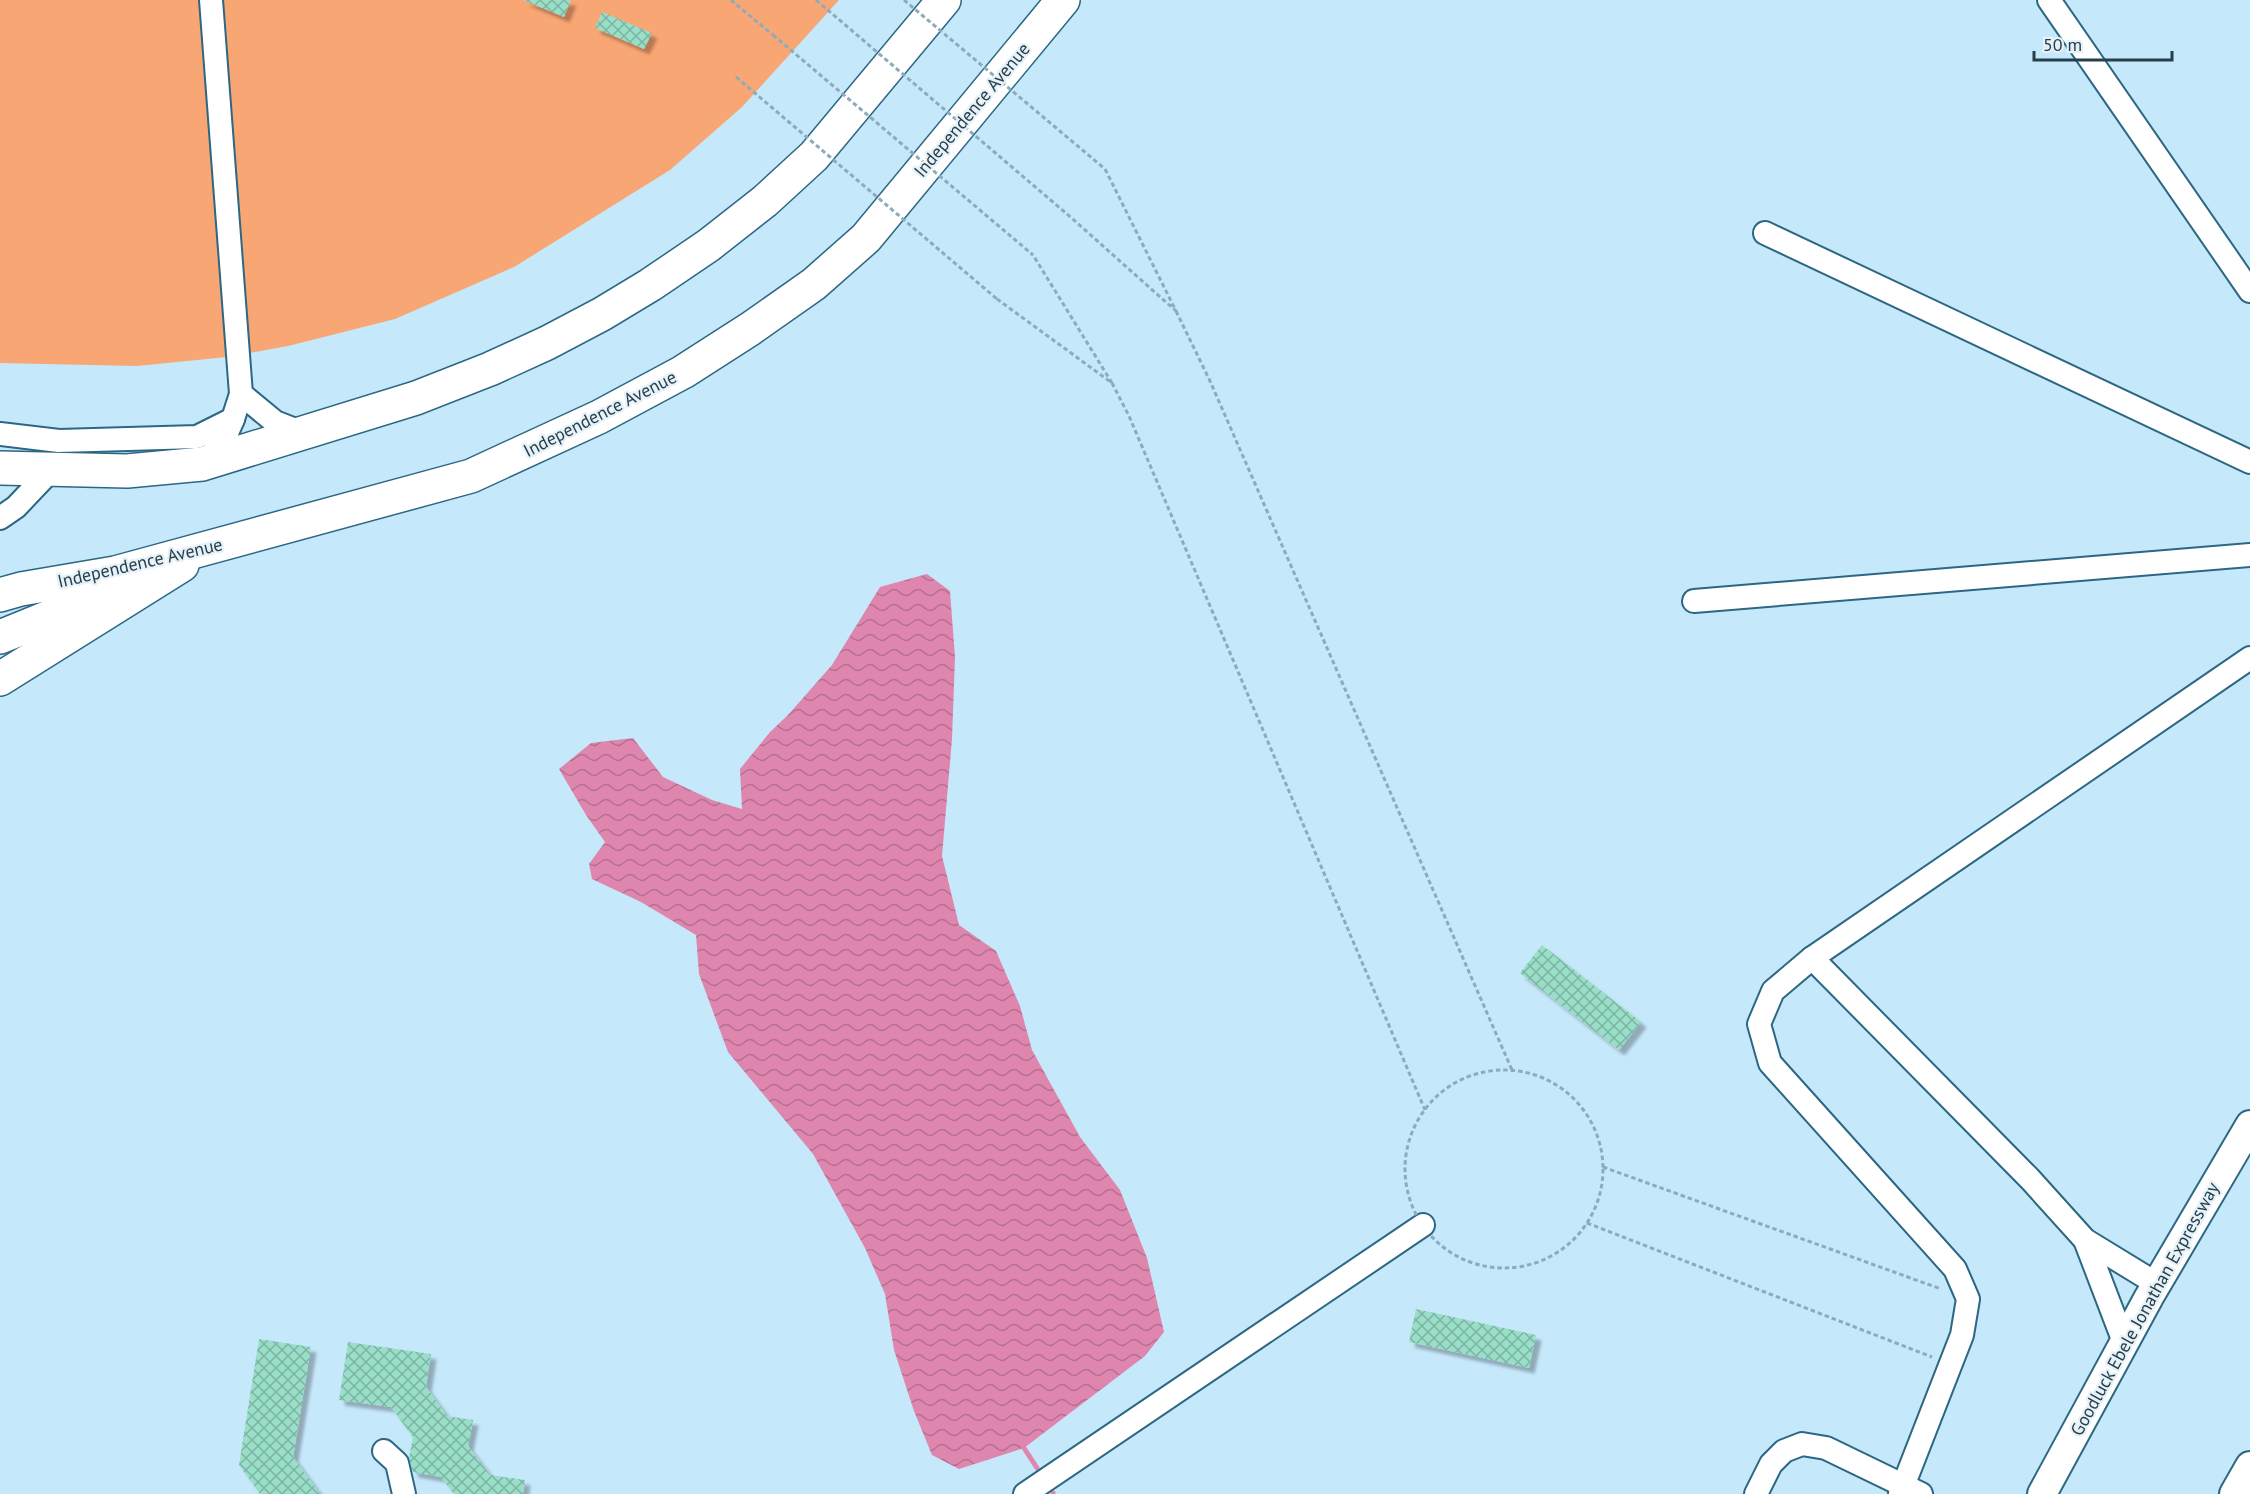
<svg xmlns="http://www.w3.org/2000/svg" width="2250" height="1494" font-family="'PT Sans',sans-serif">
  <defs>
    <pattern id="water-waves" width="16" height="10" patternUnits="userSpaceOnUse" patternTransform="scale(1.5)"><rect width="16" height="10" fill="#df86ae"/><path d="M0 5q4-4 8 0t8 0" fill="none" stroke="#b56f90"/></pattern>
    <pattern id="building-cross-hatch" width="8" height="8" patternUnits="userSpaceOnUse" patternTransform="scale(1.5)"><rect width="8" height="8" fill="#99dec7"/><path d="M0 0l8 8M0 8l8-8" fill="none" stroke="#7db5a4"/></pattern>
    <filter id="shadow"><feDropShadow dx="5.5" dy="5.5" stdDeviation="1.5" flood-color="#0004"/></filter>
  </defs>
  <rect width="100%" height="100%" fill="#c5e8fb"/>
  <path fill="#f8a674" d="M0 0H839L742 107 670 170 514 267 395 319 288 346 227 357 137 366 0 363Z"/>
  <path fill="url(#water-waves)" d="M927 574 950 591 955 657 952 739 942 856 959 925 996 951 1020 1006 1032 1050 1080 1137 1120 1190 1147 1258 1164 1332 1145 1356 1024 1448 959 1469 932 1455 914 1411 894 1350 885 1294 865 1248 813 1154 728 1052 699 974 696 935 641 902 592 879 589 864 605 842 586 815 559 769 591 743 633 738 663 777 712 800 742 809 740 769 770 732 788 715 832 665 880 587Z"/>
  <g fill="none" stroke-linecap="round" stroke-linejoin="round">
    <g stroke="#df86ae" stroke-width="5">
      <path d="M1024 1448 1037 1468"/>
      <path d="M1053 1493V1494"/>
    </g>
  </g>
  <g fill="url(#building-cross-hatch)" filter="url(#shadow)">
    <path d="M523 0H571L564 17Z"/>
    <path d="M602 12 652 33 644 49 595 28Z"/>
    <path d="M1542 945 1641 1022 1619 1050 1520 973Z"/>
    <path d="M1416 1309 1536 1335 1529 1368 1409 1342Z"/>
    <path d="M259 1339 311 1347 293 1457 320 1494H260L239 1465Z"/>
    <path d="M348 1342 431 1354 426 1387 447 1416 473 1420 468 1446 490 1475 525 1480 523 1494H454L441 1477 413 1472 409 1458 413 1437 391 1407 339 1400Z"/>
  </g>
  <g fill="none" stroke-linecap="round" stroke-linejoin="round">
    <g stroke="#2c6783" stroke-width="26">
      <g id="minor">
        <path d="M2049 0 2250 291"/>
        <path d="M1765 233 2250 462"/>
        <path d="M241 394 275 422 303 433"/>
        <path d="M0 434 59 441 197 437 233 419"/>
        <path d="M203 463 223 442 233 419 241 394 211 0"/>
        <path d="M0 518 16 507 52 469"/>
        <path d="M1694 601 2250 555"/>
        <path d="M1812 958 2030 1179 2085 1240 2157 1284"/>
        <path d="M2085 1240 2124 1342"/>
        <path d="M384 1451 397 1463 404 1494"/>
        <path d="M1025 1494 1423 1225"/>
        <path d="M1756 1494 1771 1464 1784 1451 1802 1444 1826 1448 1921 1494"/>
        <path d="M1900 1494 1962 1335 1968 1299 1955 1269 1770 1063 1759 1024 1773 991 1812 958 2250 658"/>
      </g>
    </g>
    <g stroke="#2c6783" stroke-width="32">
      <g id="major">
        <path d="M2042 1494 2149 1297 2250 1125"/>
        <path d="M2234 1494 2250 1466"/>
      </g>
    </g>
    <g stroke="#2c6783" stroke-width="36">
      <g id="highway">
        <path d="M0 468 127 471 202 464 416 398 490 369 547 343 602 314 650 285 709 245 765 201 814 156 944 0"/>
        <path d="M0 595 21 589 115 573 471 476 599 417 683 372 750 329 814 284 866 238 1063 0"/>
        <path d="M0 637 108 593"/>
        <path d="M0 679 182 565"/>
      </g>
    </g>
    <g stroke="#8cabbc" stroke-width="3" stroke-dasharray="4.5 3" stroke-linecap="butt">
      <path d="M731 0 773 35"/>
      <path d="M1067 214 1176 311 1105 169"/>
      <path d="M997 299 1112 383 1033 255"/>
      <path d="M1176 311 1210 381 1512 1070"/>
      <path d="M1112 383 1129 416 1425 1110"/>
      <circle cx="1504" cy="1169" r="99"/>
      <path d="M1603 1167 1941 1289"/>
      <path d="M1587 1223 1932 1357"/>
    </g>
    <use href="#minor" stroke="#fff" stroke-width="22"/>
    <use href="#major" stroke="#fff" stroke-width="28"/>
    <use href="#highway" stroke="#fff" stroke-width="33"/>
    <g stroke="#8cabbc" stroke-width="3" stroke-dasharray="4.5 3" stroke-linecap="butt">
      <path d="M816 0 1067 214"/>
      <path d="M904 0 1105 169"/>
      <path d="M773 35 1033 255"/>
      <path d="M736 77 997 299"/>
    </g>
  </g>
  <g text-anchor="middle" stroke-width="4.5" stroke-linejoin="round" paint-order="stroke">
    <g font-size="18" fill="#263f4b" stroke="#e6f1f8">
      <text transform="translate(972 110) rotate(-50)" y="6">Independence Avenue</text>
      <text transform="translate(600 414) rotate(-27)" y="6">Independence Avenue</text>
      <text transform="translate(140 563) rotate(-13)" y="6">Independence Avenue</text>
      <text transform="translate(2145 1309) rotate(-61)" y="6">Goodluck Ebele Jonathan Expressway</text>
    </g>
  </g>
  <path d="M2034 51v9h138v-9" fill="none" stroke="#263f4b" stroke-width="3"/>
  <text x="2043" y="51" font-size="18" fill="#263f4b" stroke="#e6f1f8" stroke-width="4.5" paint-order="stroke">50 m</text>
</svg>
